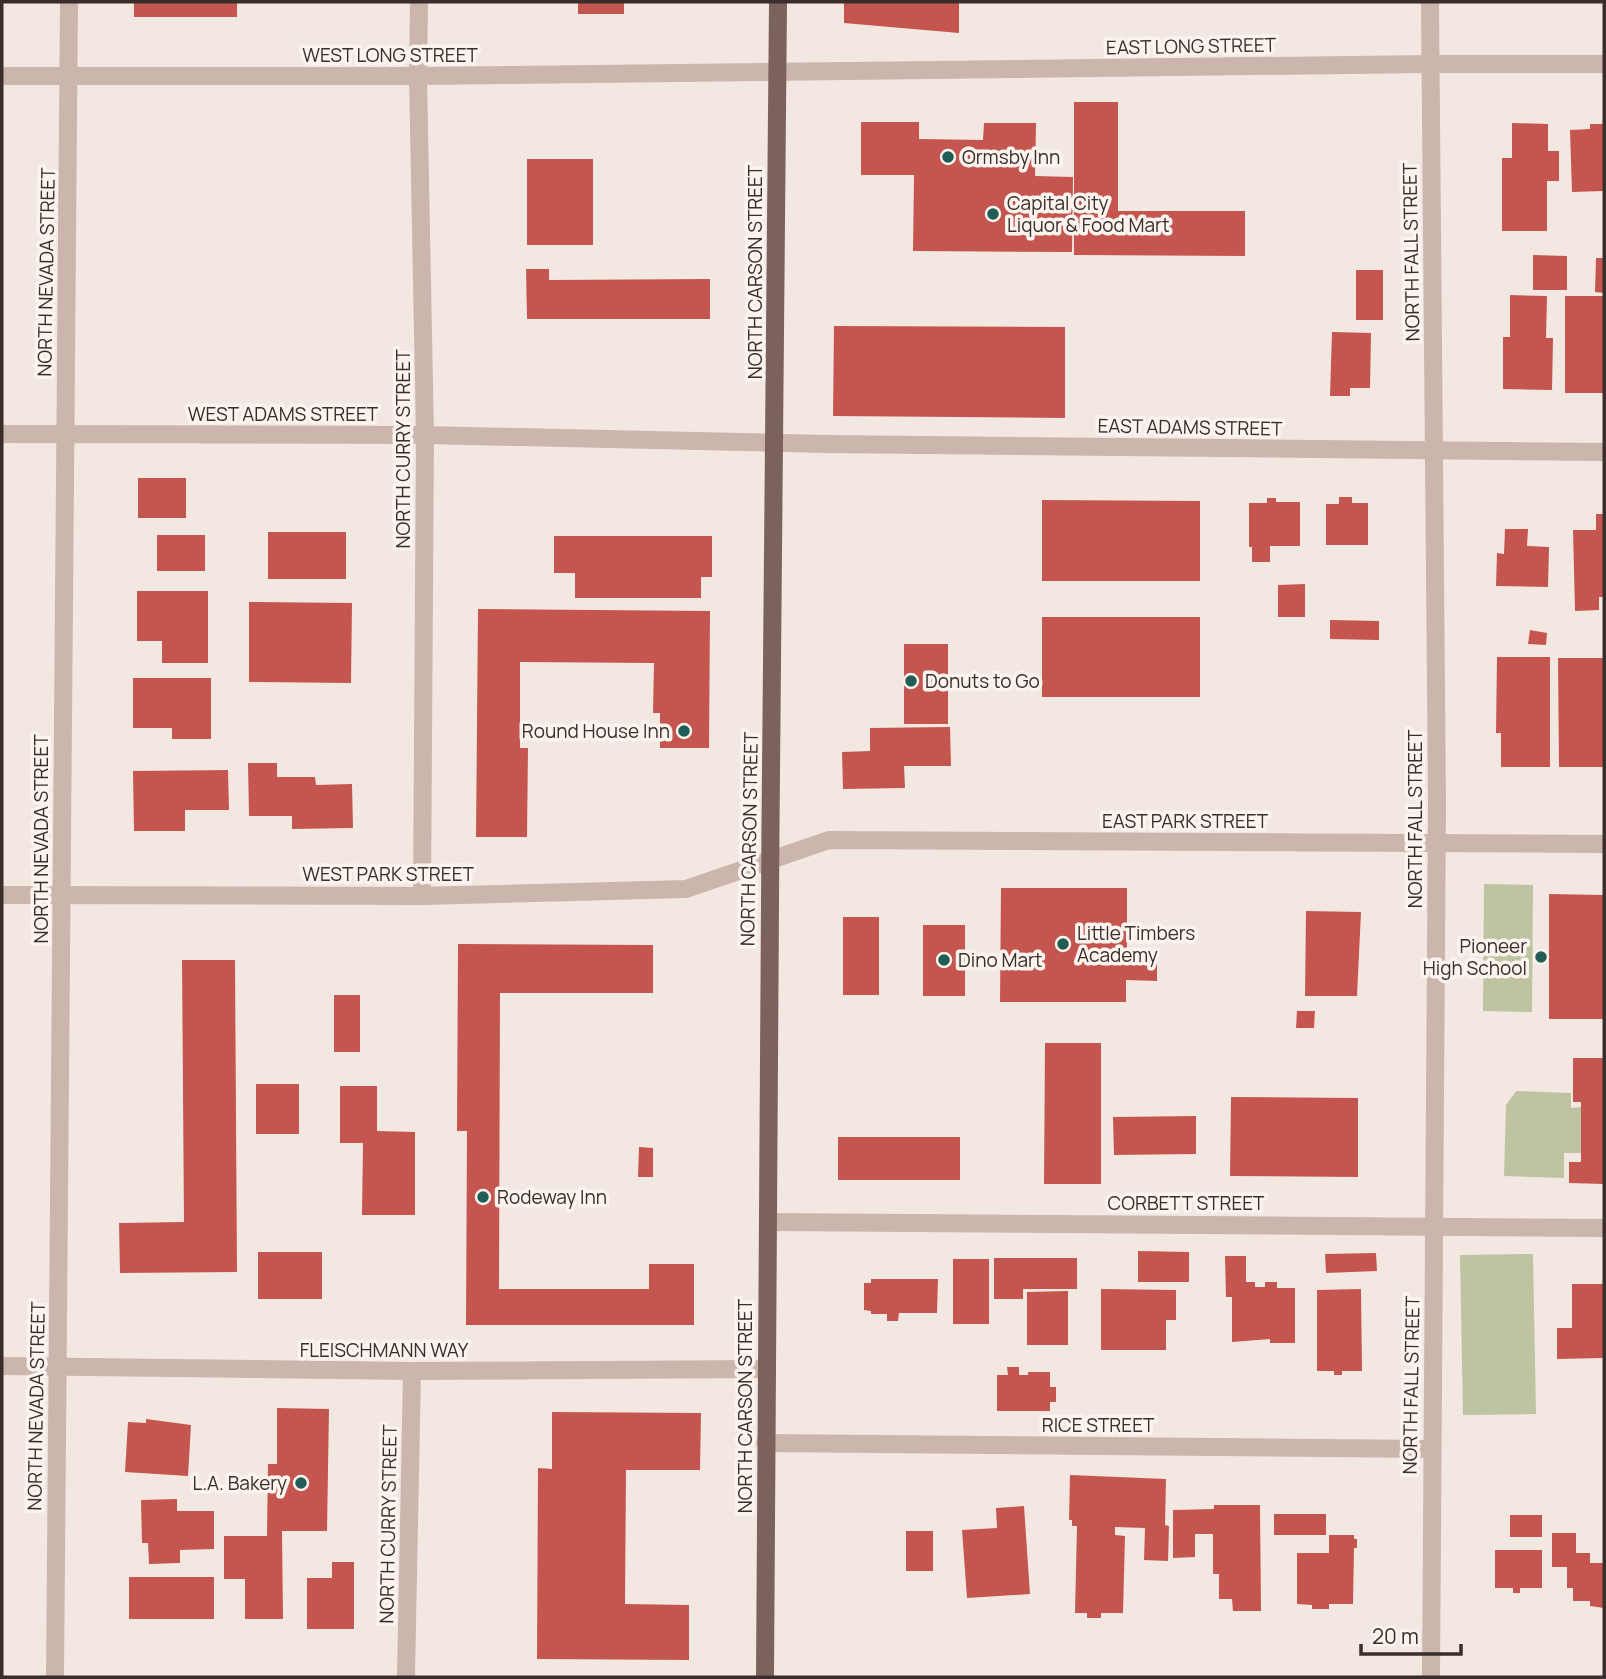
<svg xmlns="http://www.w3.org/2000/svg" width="1606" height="1679" font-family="Manrope,sans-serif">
  <rect width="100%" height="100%" fill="#f3e8e1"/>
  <g fill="#bec3a1">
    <path d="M1484 884 1533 885 1532 1012 1483 1011Z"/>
    <path d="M1516 1091 1571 1093V1108L1581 1107V1153H1564V1178L1504 1176 1506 1105Z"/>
    <path d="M1533 1254 1536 1414 1463 1415 1460 1255Z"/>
  </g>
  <g fill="#c4564f">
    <rect x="134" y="2" width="103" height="15"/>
    <rect x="578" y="2" width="46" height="12"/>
    <path d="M844 2H959V33L844 23Z"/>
    <path d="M1074 102H1118V211H1245V256L1074 255Z"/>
    <path d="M861 122H919V139L983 140 984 123H1036L1035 176 1073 177 1072 252 913 251 914 175H861Z"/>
    <path d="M1512 123 1548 124V151H1559V181H1547V231H1502V158H1512Z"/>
    <path d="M1590 124H1604V191L1572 192 1570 130 1590 129Z"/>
    <rect x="527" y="159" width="66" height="86"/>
    <path d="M1533 255 1567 256V290H1533Z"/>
    <path d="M1596 258H1604V293L1595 292Z"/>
    <path d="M526 269H549V280L710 279V319H527Z"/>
    <rect x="1356" y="270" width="27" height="50"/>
    <path d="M1510 295 1547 296 1546 338H1553L1552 390 1503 389V337H1510Z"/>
    <rect x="1565" y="296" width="39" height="97"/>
    <path d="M834 326 1065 327V418L833 416Z"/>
    <path d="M1332 332 1371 333 1370 388H1350V396H1330Z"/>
    <rect x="138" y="478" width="48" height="40"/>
    <path d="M1339 497H1352V503H1368V545H1326V504H1339Z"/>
    <path d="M1267 498H1276V502H1300V546H1270V562H1252V547H1249V503H1267Z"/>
    <path d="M1042 500 1200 501V581H1042Z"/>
    <path d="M1596 514H1604V597H1599V610L1575 611 1573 530H1596Z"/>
    <path d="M1505 529H1528L1527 546 1549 547 1548 587 1496 586 1497 553 1504 554Z"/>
    <rect x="268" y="532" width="78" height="47"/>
    <rect x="157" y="535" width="48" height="36"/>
    <path d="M554 536H712V577H701V598H575V573H554Z"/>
    <path d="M1305 584V617H1278V585Z"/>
    <path d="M137 591H208V663H162V641H137Z"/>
    <path d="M249 602 352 603 351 683 249 682Z"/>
    <path d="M478 609 710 611 709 748H660V713H653L654 663 520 662V748H528L527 837H476Z"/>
    <rect x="1042" y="617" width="158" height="80"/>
    <path d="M1330 620 1379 621V640L1330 639Z"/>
    <path d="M1530 630 1547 633 1546 645 1528 644Z"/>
    <rect x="904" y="644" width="44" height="80"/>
    <path d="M1497 657H1550V767H1501V733H1496Z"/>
    <path d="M1558 658H1604V767H1559Z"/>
    <path d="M133 678H211V739H172V728H133Z"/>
    <path d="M950 727 951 766H904L905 788 843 789 842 752 870 751V728Z"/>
    <path d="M248 763H277V777H315L316 785 352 784 353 828 292 829V816H249Z"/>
    <path d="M228 770 229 810H185V831H134L133 771Z"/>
    <path d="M1001 888H1127V954H1157V981L1126 980V1002H1000Z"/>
    <path d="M1549 894 1604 895V1019H1549Z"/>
    <path d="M1306 911 1361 912 1357 996H1305Z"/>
    <rect x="843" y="917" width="36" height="78"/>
    <rect x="923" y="925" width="42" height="71"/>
    <path d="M458 944 653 945V993H500L499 1289H649V1264H694V1325H466L467 1131H457Z"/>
    <path d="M182 960H235L237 1272 120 1273 119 1223 184 1222Z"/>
    <rect x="334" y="995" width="26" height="57"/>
    <path d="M1297 1011H1315L1314 1028H1296Z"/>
    <path d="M1045 1043H1101V1184H1044Z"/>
    <path d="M1573 1058H1604V1184L1569 1183V1162H1581V1102H1573Z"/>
    <rect x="256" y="1084" width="43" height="50"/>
    <path d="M340 1086H377V1131L415 1132V1215H362L363 1143H340Z"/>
    <path d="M1231 1097 1358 1098V1177L1230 1176Z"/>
    <path d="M1196 1116V1154L1114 1155 1113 1117Z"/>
    <rect x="838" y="1137" width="122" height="43"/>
    <path d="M639 1147 653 1148V1177H638Z"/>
    <path d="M1138 1251 1189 1252V1282H1138Z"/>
    <rect x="258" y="1252" width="64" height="47"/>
    <path d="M1376 1253 1377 1271 1326 1273 1325 1254Z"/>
    <path d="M1225 1256H1246V1282H1255V1287H1265V1282H1277V1288H1295V1343H1270V1339L1232 1342V1297H1226Z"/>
    <path d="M994 1258H1077V1289H1023V1299H994Z"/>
    <rect x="953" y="1259" width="36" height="65"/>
    <path d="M871 1279H938L937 1313H899L898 1321H887V1314H871V1311L864 1310V1283H871Z"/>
    <path d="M1572 1284H1604V1358L1557 1359V1328H1572Z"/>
    <path d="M1101 1289 1176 1290V1320H1166V1350H1101Z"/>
    <path d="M1361 1289 1362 1371H1342V1375H1334V1371H1317V1290Z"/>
    <path d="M1068 1291V1345H1027V1292Z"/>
    <path d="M1007 1367H1019V1375H1028V1372H1050V1387H1056V1402H1050V1411H997V1375H1008Z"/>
    <path d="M277 1408 329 1409 327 1531H282L283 1619H245V1579H224V1536H267L268 1464H277Z"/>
    <path d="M552 1412 701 1413 700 1470H626L625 1604 689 1605V1660L537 1659 538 1468 552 1469Z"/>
    <path d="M146 1419 191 1425 188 1476 125 1472 128 1422 146 1423Z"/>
    <path d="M1070 1475 1166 1479 1165 1525 1169 1526 1168 1561 1144 1560 1145 1528 1115 1527V1535L1125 1536 1123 1613H1101V1618H1087V1613H1075L1077 1526H1072V1520H1069Z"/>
    <path d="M177 1499V1511H214V1549L180 1550V1563L149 1564 148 1543H142L141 1500Z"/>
    <path d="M1214 1505H1260L1261 1611H1233L1232 1599H1219V1574H1213V1534H1195V1557L1173 1558V1510L1214 1509Z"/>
    <path d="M1024 1506 1030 1594 967 1598 962 1530 997 1528 996 1508Z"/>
    <rect x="1274" y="1514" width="52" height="21"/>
    <rect x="1510" y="1515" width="32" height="22"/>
    <rect x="906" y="1531" width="27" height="40"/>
    <path d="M1552 1533H1576V1553H1590V1563H1604V1608L1590 1606V1601H1573V1588H1567V1567H1552Z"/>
    <path d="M1329 1535H1354V1539H1357V1548H1354L1353 1604H1329V1609H1312V1605L1297 1604V1553H1329Z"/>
    <path d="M1495 1550H1542V1588H1520V1593H1513V1588H1495Z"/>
    <path d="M332 1562H354V1629H307V1578H332Z"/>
    <rect x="129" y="1577" width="85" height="42"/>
  </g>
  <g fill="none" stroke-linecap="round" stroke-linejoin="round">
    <g stroke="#ccb5ad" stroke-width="18">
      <path d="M419 2 418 76 425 435 422 896"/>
      <path d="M1430 2 1437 804 1431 1677"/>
      <path d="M2 434 425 435 827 444 1604 452"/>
      <path d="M2 895 422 896 686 889 829 840 1604 844"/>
      <path d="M768 1222 1604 1228"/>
      <path d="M2 1366 412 1371 766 1369"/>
      <path d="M765 1443 1431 1449"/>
      <path d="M55 1677 69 2"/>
      <path d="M406 1677 412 1371"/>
    </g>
    <path stroke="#ccb5ad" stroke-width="18" d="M2 76H418L1430 64H1604"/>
    <path stroke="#7c625d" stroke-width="18" d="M765 1677C765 1119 775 560 778 2"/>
  </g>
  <g fill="#215c55" stroke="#fbf3ee" stroke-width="2.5">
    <circle cx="948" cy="157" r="7"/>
    <circle cx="993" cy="214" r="7"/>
    <circle cx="911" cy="681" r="7"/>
    <circle cx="684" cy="731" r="7"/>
    <circle cx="1063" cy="944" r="7"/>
    <circle cx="1541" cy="957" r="7"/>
    <circle cx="944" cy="960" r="7"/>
    <circle cx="483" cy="1197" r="7"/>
    <circle cx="301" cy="1483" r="7"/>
  </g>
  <g text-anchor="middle" stroke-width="7" stroke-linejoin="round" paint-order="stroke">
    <g font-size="19" fill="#3a2d2b" stroke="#fbf3ee">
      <text transform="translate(1191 46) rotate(-1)" y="7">EAST LONG STREET</text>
      <text x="390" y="62">WEST LONG STREET</text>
      <text transform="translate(1411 252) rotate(-91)" y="7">NORTH FALL STREET</text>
      <text transform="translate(46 272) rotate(-89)" y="7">NORTH NEVADA STREET</text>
      <text transform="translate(755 272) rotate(-90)" y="7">NORTH CARSON STREET</text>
      <text x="283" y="421">WEST ADAMS STREET</text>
      <text transform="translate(1190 427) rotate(1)" y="7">EAST ADAMS STREET</text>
      <text transform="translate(403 449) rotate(-90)" y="7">NORTH CURRY STREET</text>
      <text transform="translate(1415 819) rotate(-90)" y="7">NORTH FALL STREET</text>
      <text x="1185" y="828">EAST PARK STREET</text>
      <text transform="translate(41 839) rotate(-90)" y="7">NORTH NEVADA STREET</text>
      <text transform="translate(749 839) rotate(-89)" y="7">NORTH CARSON STREET</text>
      <text x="388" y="881">WEST PARK STREET</text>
      <text x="1186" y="1210">CORBETT STREET</text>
      <text x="384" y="1357">FLEISCHMANN WAY</text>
      <text transform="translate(1411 1385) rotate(-89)" y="7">NORTH FALL STREET</text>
      <text transform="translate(36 1406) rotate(-89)" y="7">NORTH NEVADA STREET</text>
      <text transform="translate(745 1406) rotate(-90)" y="7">NORTH CARSON STREET</text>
      <text x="1098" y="1432">RICE STREET</text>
      <text transform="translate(388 1524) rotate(-89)" y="7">NORTH CURRY STREET</text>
    </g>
    <g font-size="19" fill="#3a2d2b" stroke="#fbf3ee" text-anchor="start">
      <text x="962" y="164">Ormsby Inn</text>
      <text x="1007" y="210">Capital City<tspan x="1007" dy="22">Liquor &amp; Food Mart</tspan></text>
      <text x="925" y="688">Donuts to Go</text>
      <text x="670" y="738" text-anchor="end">Round House Inn</text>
      <text x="1077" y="940">Little Timbers<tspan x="1077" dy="22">Academy</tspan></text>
      <text x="1527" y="953" text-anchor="end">Pioneer<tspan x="1527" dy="22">High School</tspan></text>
      <text x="958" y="967">Dino Mart</text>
      <text x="497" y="1204">Rodeway Inn</text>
      <text x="287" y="1490" text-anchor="end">L.A. Bakery</text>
    </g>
  </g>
  <rect width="1606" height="1679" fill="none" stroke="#3a2d2b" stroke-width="7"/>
  <path d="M1361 1644v10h100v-10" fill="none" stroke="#3a2d2b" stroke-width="3.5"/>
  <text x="1372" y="1644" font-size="21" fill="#3a2d2b" stroke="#fbf3ee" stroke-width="5" paint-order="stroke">20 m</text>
</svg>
